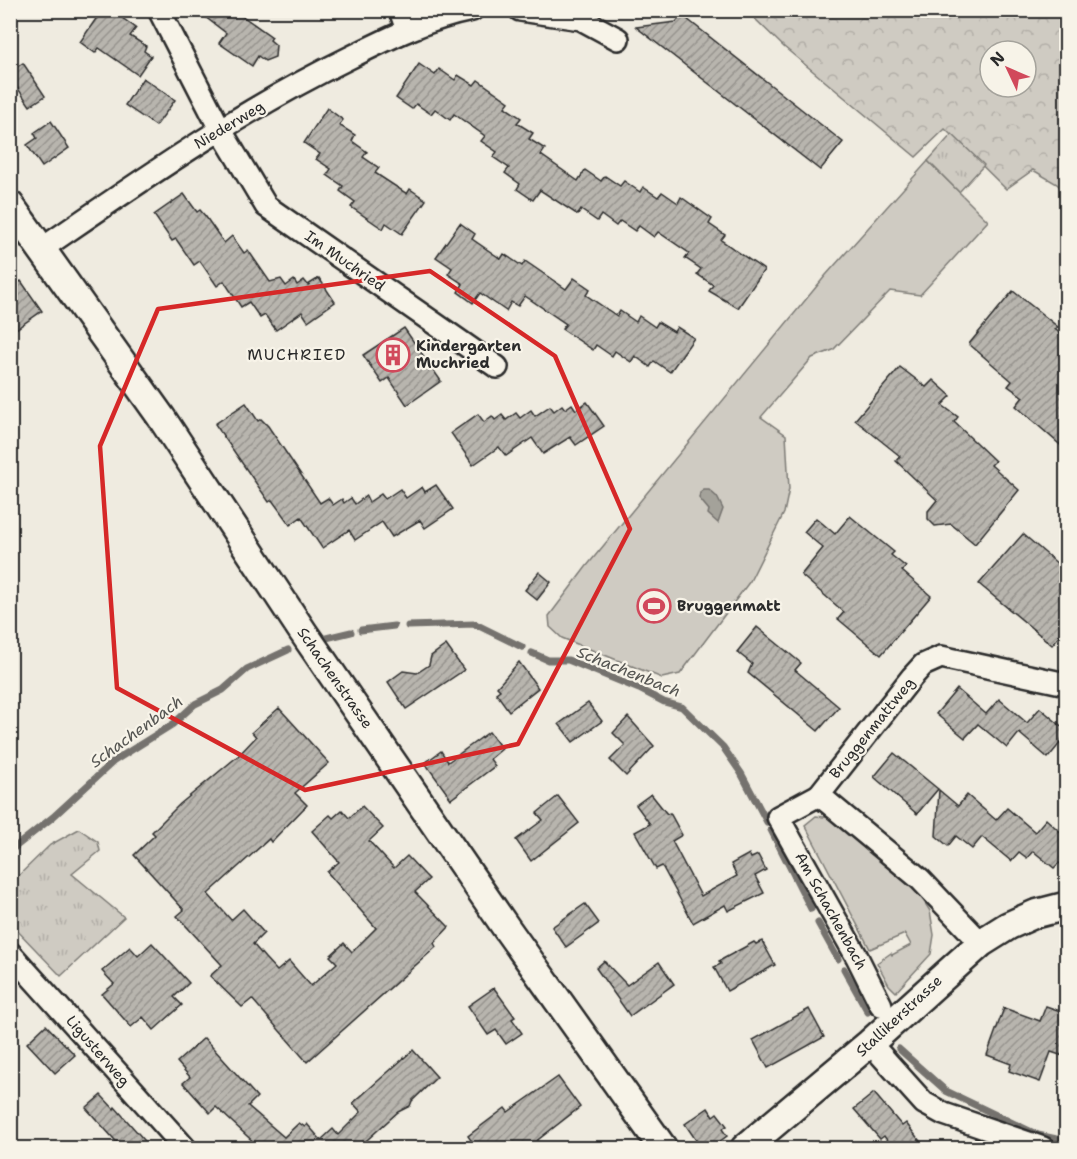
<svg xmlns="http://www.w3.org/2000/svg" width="1077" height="1159" font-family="'Shantell Sans',sans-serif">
  <defs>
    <pattern id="forest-crowns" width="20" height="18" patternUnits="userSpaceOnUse" patternTransform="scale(1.5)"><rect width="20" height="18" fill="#cfcbc2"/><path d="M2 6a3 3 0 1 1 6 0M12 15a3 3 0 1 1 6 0" fill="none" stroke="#b2aea7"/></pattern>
    <pattern id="park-tufts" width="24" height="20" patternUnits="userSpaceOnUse" patternTransform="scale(1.5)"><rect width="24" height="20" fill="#cfcbc2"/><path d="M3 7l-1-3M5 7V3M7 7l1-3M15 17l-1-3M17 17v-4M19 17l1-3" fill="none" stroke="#b2aea7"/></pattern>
    <pattern id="building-hatch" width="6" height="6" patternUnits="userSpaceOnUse" patternTransform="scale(1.5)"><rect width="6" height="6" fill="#b8b5ae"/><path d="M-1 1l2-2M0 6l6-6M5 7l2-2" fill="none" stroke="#96938e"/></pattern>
  </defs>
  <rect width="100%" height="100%" fill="#efebe0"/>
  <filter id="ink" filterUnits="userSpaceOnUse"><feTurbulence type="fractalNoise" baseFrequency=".0167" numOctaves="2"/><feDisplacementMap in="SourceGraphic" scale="12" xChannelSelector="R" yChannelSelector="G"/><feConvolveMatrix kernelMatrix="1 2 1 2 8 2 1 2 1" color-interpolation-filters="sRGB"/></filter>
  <g filter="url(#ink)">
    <g fill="#cfcbc2" stroke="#7d7b76" stroke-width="1.5">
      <path d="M928 161 988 221 920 295 890 291 833 350 812 358 761 417 786 435 789 489 784 513 750 581 680 674 662 678 562 638 550 627 549 616 586 567 826 275Z"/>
      <path d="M816 816 831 818 897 872 918 892 930 911 934 935 931 954 896 992 889 985 877 963 891 953 892 955 911 945 905 934 870 949 805 825Z"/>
    </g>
    <path fill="url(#forest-crowns)" stroke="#7d7b76" stroke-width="1.5" fill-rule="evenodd" d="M747 11H1066V193L1057 184 1033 170 1006 189 945 129 916 157 784 47ZM990 51H1026V87H990Z"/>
    <g fill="url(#park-tufts)" stroke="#7d7b76" stroke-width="1.5">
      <path d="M952 134 984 165 959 192 928 161Z"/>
      <path d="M79 829 98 842 100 851 72 874 124 917 61 976 11 924V883L50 845Z"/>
    </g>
    <path fill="#a4a29a" stroke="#74726e" stroke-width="1.5" d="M704 490H709L717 497 723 509 718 523 708 514 709 510 699 498 700 493Z"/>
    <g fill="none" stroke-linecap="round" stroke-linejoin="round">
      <g stroke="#74726e" stroke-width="7">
        <path d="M408 626 475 624 522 647"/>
        <path d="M361 630 394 626"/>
        <path d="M322 639 351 632"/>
        <path d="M532 653 548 660H568L639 689 664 702 682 707 723 747 741 773 767 822"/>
        <path d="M771 830 811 909"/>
        <path d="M10 851 53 817 114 761 173 724 195 704 223 690 247 669 288 650"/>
        <path d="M818 923 838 959"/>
        <path d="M844 969 868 1012"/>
        <path d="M899 1049 946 1091 1038 1135 1066 1141"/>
      </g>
    </g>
    <g fill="url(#building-hatch)" stroke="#2b2b2b" stroke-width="1.5">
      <path d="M102 10H111L136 28 130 36 146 46 144 51 151 56 138 75 99 48 95 53 80 42Z"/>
      <path d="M196 10H234L272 37 270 40 276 45 275 57 265 61 258 56 252 66 219 43 226 33Z"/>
      <path d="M682 15 843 142 820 170 636 27 676 22Z"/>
      <path d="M23 63 45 96 30 106 10 77V71Z"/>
      <path d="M419 64 435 75 439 69 455 80 458 75 474 85 478 80 509 102 505 107 521 118 517 123 533 133 529 139 545 149 541 155 578 181 585 170 601 181 605 176 620 186 624 181 640 192 643 187 658 197 662 192 678 203 681 197 712 219 709 224 725 235 721 240 764 270 738 308 709 291 713 285 697 274 701 269 685 258 689 253 658 232 654 237 639 226 635 231 620 221 616 226 601 215 597 221 581 210 578 215 540 190 533 200 517 189 520 184 505 173 509 168 493 157 497 152 481 141 485 136 454 114 450 120 435 109 431 114 416 104 412 109 396 98Z"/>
      <path d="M143 78 175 100 156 126 125 105Z"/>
      <path d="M327 108 343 120 339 125 355 135 352 141 367 152 363 157 379 168 375 173 407 194 410 189 426 200 402 234 386 223 383 229 351 207 355 202 340 191 343 186 327 175 331 169 316 159 320 154 304 143Z"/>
      <path d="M51 121 69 148 42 167 27 145 37 138 34 133Z"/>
      <path d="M184 194 197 212 200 210 206 217 224 243 232 236 244 253 248 250 270 282 281 279 286 286 294 280 297 285 304 280 308 285 319 278 335 302 308 321 302 312 276 330 265 315 260 318 249 302 241 307 224 281 217 286 200 261 194 265 176 239 172 241 154 215Z"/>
      <path d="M460 223 475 234 472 239 501 259 504 254 522 266 525 261 566 289 574 278 590 289 586 295 617 316 620 311 636 322 639 316 655 327 658 322 674 332 677 327 694 338 670 372 654 361 650 367 635 356 631 362 615 351 612 356 596 345 593 350 562 329 566 324 525 296 518 306 511 302 506 311 480 293 473 303 458 292 463 284 448 274 452 268 436 257Z"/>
      <path d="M21 281 42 311 10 333V288Z"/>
      <path d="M1013 291 1058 327 1055 329 1066 339V450L1016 406 1023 397 1008 386 1012 381 969 344Z"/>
      <path d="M404 328 441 381 407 405 389 378 382 383 363 355Z"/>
      <path d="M900 367 926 387 933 380 951 396 942 405 958 417 954 422 995 461 991 465 1019 490 975 544 951 524 935 526 928 519V511L937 500 896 461 900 456 855 420Z"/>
      <path d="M587 402 604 426 576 445 570 437 543 454 532 438 506 456 499 447 473 465 451 433 478 414 484 422 492 416 495 420 502 415 506 420 516 413 520 418 531 410 535 416 550 406 554 411 562 405 565 409 572 404 576 410Z"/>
      <path d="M246 403 258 421 261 419 268 426 320 503 328 498 333 505 342 499 344 503 351 498 355 504 366 496 369 502 381 494 385 499 400 489 406 498 422 487 425 492 436 485 453 509 425 528 420 520 392 537 382 522 355 540 349 530 322 548 301 517 290 525 272 500 269 502 215 424Z"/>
      <path d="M850 516 894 552 891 555 906 567 902 571 931 596 881 655 838 619 844 612 801 575 823 548 804 532 816 518 835 534Z"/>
      <path d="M1023 534 1066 571V628L1052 645 979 584Z"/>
      <path d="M539 572 551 582 537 600 525 590Z"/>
      <path d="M757 627 801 663 795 670 839 707 818 731 748 673 752 664 737 652Z"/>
      <path d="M446 645 464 670 406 709 388 682 403 671 417 673 429 665 431 656Z"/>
      <path d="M519 662 538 688 509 711 496 693 500 690 497 687Z"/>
      <path d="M957 689 986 714 999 699 1027 723 1040 708 1066 730V736L1048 758 1019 733 1007 748 978 724 965 738 936 714Z"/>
      <path d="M588 703 602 721 573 742 559 724Z"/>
      <path d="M279 708 329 763 295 793 307 805 271 842 269 839 208 894 231 920 243 909 264 933 253 944 265 958 277 971 289 961 311 986 337 963 330 956 344 943 352 952 376 928 327 872 339 862 312 831 330 815 333 818 342 810 349 818 362 806 383 828 369 841 394 868 407 856 425 875 429 879 415 892 449 927 434 943 436 947 307 1062 252 999 242 1007 210 976 222 965 177 916 184 910 134 855 155 835 152 832 180 804 238 756 256 737 252 732Z"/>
      <path d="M628 717 654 746 626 776 610 760 625 745 613 733Z"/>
      <path d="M489 732 502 749 490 759 495 766 451 799 425 763 441 751 448 762Z"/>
      <path d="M894 753 938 789 917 814 874 777Z"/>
      <path d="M939 790 958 806 967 795 996 820 1007 808 1035 832 1046 819 1066 837V868L1059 863 1054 868 1033 851 1027 858 1019 852 1011 861 982 837 972 849 956 836 948 846 936 836Z"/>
      <path d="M651 794 667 814 670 813 682 835 672 841 701 896 737 876 731 864 749 854 751 858 758 855 766 870 755 876 764 893 728 911 725 905 693 923 662 866 656 869 635 832 650 824 636 805Z"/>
      <path d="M558 796 579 823 531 861 516 840 543 820 537 813Z"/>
      <path d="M585 904 599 923 566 947 552 927Z"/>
      <path d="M762 941 775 965 727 991 714 967 721 964 719 961 754 942 756 944Z"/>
      <path d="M152 943 189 983 174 997 182 1005 154 1030 143 1017 131 1027 102 994 114 984 102 971 130 947 138 956Z"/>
      <path d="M604 961 627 985 659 962 674 984 630 1016 596 968Z"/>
      <path d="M494 988 515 1017 512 1019 522 1033 506 1044 496 1030 488 1035 468 1006Z"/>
      <path d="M1046 1006 1066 1013V1057L1051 1052 1040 1082 1009 1071 1011 1064 987 1055 1004 1008 1040 1021Z"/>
      <path d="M809 1009 824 1037 768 1068 753 1040Z"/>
      <path d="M46 1025 75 1055 55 1073 27 1043Z"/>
      <path d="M204 1038 257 1097 248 1106 284 1137 299 1123 305 1127 307 1124 321 1140 333 1129 338 1135 361 1112 353 1103 413 1050 437 1077 412 1101 410 1106 398 1112 357 1149H261L216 1107 210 1113 183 1083 190 1077 177 1062Z"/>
      <path d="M558 1077 580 1107 526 1149H477L468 1136 505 1108 508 1112Z"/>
      <path d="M874 1093 902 1126 906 1123 926 1149H893L884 1136 880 1139 854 1109Z"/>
      <path d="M101 1095 114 1109 115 1107 152 1149H123L86 1108Z"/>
      <path d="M708 1108 713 1116 717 1113 727 1126 722 1129 727 1136 709 1149H702L685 1124Z"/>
    </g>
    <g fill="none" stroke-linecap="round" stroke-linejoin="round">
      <g stroke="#2b2b2b" stroke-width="26">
        <g id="minor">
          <path d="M159 10 220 129 266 206 497 367"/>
          <path d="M400 10 407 30"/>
          <path d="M520 10 581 19 618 39"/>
          <path d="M43 248C142 180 240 111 349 58 389 38 427 19 472 10"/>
          <path d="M819 795 778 817 857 957 881 1005"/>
          <path d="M981 943 920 879 819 795 912 677 923 665 941 657 1066 684"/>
          <path d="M10 953 185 1148"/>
          <path d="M870 1043 924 1103 944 1114 1043 1148"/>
        </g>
      </g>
      <g stroke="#2b2b2b" stroke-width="32">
        <g id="tertiary">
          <path d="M10 205 161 417 303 632 507 929 663 1148"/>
          <path d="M745 1148 870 1043 981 943 1008 926 1035 914 1066 906"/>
        </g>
      </g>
      <use href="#minor" stroke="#f7f3e8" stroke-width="21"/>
      <use href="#tertiary" stroke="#f7f3e8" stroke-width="27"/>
    </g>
  </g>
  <path fill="none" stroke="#d62828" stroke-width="4.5" stroke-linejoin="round" d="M430 271 555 356 630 529 518 744 305 790 117 688 100 446 158 309Z"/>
  <defs>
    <g id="building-ring" transform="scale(1.725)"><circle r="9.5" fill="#f7f3e8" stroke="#d1495b" stroke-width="1.5"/><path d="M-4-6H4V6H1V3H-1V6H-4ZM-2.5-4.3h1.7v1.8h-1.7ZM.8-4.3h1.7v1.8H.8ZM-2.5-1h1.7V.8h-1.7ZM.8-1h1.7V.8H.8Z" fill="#d1495b"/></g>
    <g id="stadium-ring" transform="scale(1.725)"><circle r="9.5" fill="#f7f3e8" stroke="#d1495b" stroke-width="1.5"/><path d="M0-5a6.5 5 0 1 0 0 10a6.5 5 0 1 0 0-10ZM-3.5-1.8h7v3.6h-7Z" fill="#d1495b"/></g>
  </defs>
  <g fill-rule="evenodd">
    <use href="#building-ring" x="393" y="355"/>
    <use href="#stadium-ring" x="654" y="606"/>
  </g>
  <g text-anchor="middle" stroke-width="4.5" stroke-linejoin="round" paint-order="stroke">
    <g font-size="15" fill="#2b2b2b" stroke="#f7f3e8">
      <text transform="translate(229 125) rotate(-31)" y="5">Niederweg</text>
      <text transform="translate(345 261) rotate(35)" y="5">Im Muchried</text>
      <text transform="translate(335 678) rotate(55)" y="5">Schachenstrasse</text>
      <text transform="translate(872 728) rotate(-51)" y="5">Bruggenmattweg</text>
      <text transform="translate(831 911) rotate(61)" y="5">Am Schachenbach</text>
      <text transform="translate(899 1016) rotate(-43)" y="5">Stallikerstrasse</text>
      <text transform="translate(98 1051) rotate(49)" y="5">Ligusterweg</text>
    </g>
    <g font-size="15" font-weight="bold" fill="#2b2b2b" stroke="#f7f3e8" text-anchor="start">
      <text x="416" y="351">Kindergarten<tspan x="416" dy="17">Muchried</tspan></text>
      <text x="677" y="611">Bruggenmatt</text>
    </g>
    <g font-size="16" letter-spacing="1.5" fill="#2b2b2b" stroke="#f7f3e8">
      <text x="297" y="360">MUCHRIED</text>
    </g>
    <g font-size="16" font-style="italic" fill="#555552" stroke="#f7f3e8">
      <text transform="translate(629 671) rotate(22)" y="6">Schachenbach</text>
      <text transform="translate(136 731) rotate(-36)" y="6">Schachenbach</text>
    </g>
  </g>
  <rect width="1077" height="1159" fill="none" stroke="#f7f3e8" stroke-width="36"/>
  <rect x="18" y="18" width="1041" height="1123" fill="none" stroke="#2b2b2b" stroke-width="2" filter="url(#ink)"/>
  <g transform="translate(1008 69) rotate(314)"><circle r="28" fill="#f7f3e8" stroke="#a5a39c" stroke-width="1.5"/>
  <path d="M0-4.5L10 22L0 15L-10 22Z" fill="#d1495b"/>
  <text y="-9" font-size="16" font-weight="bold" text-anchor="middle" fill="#2b2b2b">N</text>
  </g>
</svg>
